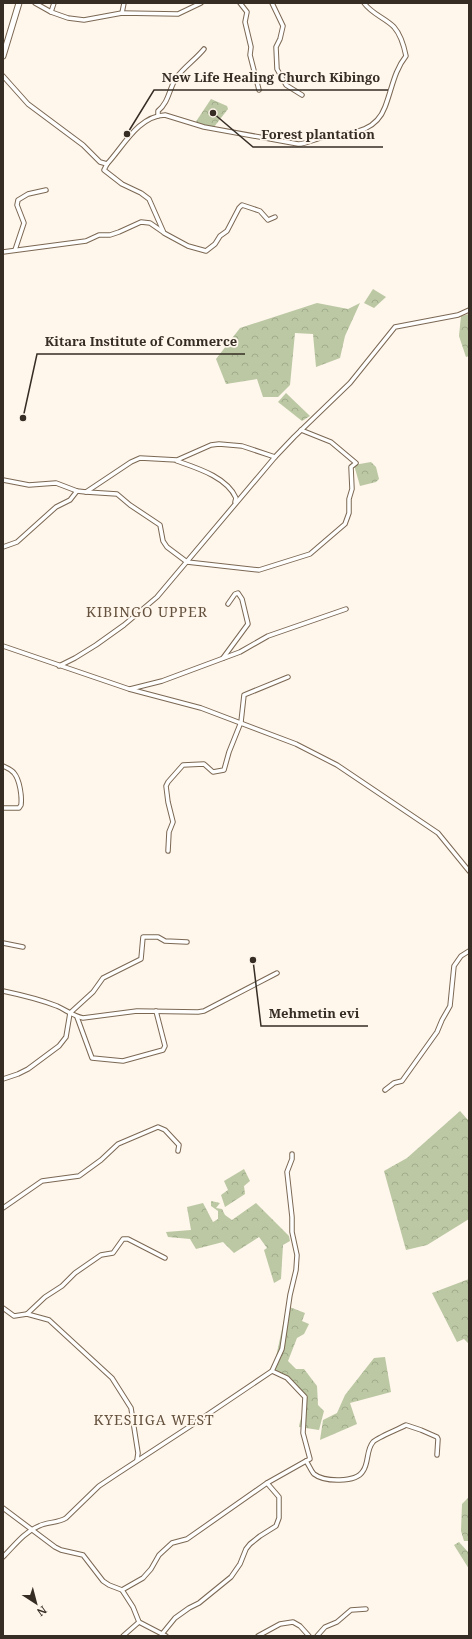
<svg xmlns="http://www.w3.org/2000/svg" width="472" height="1639" font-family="'Noto Serif',serif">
  <defs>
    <pattern id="forest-crowns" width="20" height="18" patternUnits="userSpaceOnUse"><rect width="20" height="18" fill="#bbc8a3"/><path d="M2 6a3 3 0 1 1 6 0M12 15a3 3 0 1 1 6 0" fill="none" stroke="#a1ac8c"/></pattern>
  </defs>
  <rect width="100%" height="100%" fill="#fff6ec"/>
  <g fill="url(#forest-crowns)">
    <path d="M211 99 227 106 228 109 214 127 195 123Z"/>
    <path d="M373 289 386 297 374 308 364 303Z"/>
    <path d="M317 303 348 309 360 303 345 336 340 358 316 367 313 334 295 333 290 385 278 397H263L257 379 226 384 216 359 240 328Z"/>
    <path d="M469 314V356L466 357 459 336 461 316Z"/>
    <path d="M286 393 310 416 302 421 278 402Z"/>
    <path d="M371 462 376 467 379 479 376 482 360 486 354 465Z"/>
    <path d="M460 1111 469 1121V1219L427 1245 406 1250 384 1171 407 1158Z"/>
    <path d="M244 1169 250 1181 244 1186 245 1194 225 1207 221 1195 228 1190 224 1181Z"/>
    <path d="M211 1201 220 1203 216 1208 222 1209 225 1215 232 1220 256 1203 289 1236 290 1241 283 1245 281 1279 274 1283 264 1250 267 1248 259 1237 234 1253 223 1242 196 1249 190 1239 168 1237 166 1232 191 1230 187 1207 203 1203 213 1222 218 1219V1211L211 1206Z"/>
    <path d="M469 1279V1344L464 1339 457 1342 432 1293Z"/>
    <path d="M287 1306 305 1313 302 1321 309 1324 304 1334 297 1338 288 1361 296 1369H304L317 1386 318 1405 324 1411 319 1430 299 1427C300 1419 305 1410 305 1403 305 1387 284 1377 273 1371Z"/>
    <path d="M385 1357 391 1392 350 1403 357 1424 320 1440 323 1420 337 1413 345 1395 374 1358Z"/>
    <path d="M469 1497V1541H464L461 1531 462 1504Z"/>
    <path d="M459 1542 469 1553V1569L454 1545Z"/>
  </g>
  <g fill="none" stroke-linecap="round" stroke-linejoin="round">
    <g stroke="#7b6853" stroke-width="5.5">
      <g id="street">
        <path d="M35 3 51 12 68 18 84 20 122 13 178 14 201 3"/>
        <path d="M240 3 247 12 245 22 251 47 250 55 259 90"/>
        <path d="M272 3 283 26 280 39 276 47 277 69 286 85 302 95"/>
        <path d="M51 12 54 3"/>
        <path d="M122 13 124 3"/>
        <path d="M3 76 28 104 83 145 100 162 107 164C123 147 138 116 165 115L204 127 298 144C307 144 314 139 324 137 349 133 375 134 385 107 392 89 394 71 406 56 404 46 401 35 394 27 385 18 372 14 364 3"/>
        <path d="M158 116V111C169 102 169 89 176 78 184 67 196 59 204 49"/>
        <path d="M107 164 104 170 122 184 141 193 149 199 164 233 188 246 206 251 215 244 220 236 227 231 239 208 242 205 260 211 268 220 275 217"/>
        <path d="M15 250 24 223 17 205 18 200 28 194 46 190"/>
        <path d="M3 252 86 241 99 235H110L119 232 141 222 150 223 163 232"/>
        <path d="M177 461C197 468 227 477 236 498L235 502"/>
        <path d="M3 480 29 485 56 483 77 491 86 492 131 462 140 458 177 460 211 445 219 444 242 446 275 457"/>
        <path d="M86 492 117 494 130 505 160 525 163 541 167 547 187 562 259 570 310 554 345 524 349 513V499L352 489 351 467 356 463 331 442 301 430"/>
        <path d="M3 547 17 542 56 507 70 500 77 491"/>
        <path d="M3 646 129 689 201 708 296 744 337 765 438 833 469 871"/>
        <path d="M223 658 248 624 242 599 238 593 235 594 228 604"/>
        <path d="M59 666 75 658 96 645 124 625 157 597 275 457 294 437 350 383 395 327 458 315 469 310"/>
        <path d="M130 689 162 681 240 652 268 636 346 609"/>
        <path d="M3 766C7 768 11 769 14 773 20 780 22 797 21 805L19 808H3"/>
        <path d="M168 851 169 832 173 822 168 802 166 786 168 782 183 765 204 764 213 772 224 770 229 752 241 722 244 695 288 677"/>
        <path d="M3 943 23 947"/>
        <path d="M3 991C22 995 39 999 57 1006 66 1010 73 1016 83 1018L137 1011 198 1012 204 1011 277 973"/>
        <path d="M77 1017 92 1058 123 1061 163 1050 165 1046 156 1011"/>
        <path d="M3 1079 18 1074 28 1069 59 1046 66 1037 70 1013 93 992 103 978 141 959 143 937H158L165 941 187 942"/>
        <path d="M385 1090 394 1083 402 1081 437 1032 442 1020 450 1006 454 966 461 956 469 951"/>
        <path d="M3 1208 42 1181 79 1176 101 1160 118 1144 158 1127 165 1130 179 1145 178 1151"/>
        <path d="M3 1308 14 1316 27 1314 49 1320 112 1378 131 1408 138 1453 137 1460"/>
        <path d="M27 1314 45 1297 62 1286 75 1273 101 1255 113 1253 123 1239H128L165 1258"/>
        <path d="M272 1371 287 1378 305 1397 303 1433 310 1459 306 1461C309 1465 311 1471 314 1474 324 1482 356 1483 363 1471 369 1463 366 1450 373 1442 376 1438 399 1429 406 1425L421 1430 437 1437 438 1439 437 1455"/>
        <path d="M3 1508 55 1547 61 1550 83 1555 103 1581 109 1585 122 1590 133 1607 139 1622 166 1636"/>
        <path d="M3 1557C14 1546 24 1532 39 1526 47 1522 58 1523 66 1518L99 1486 117 1474 192 1425 272 1371 282 1349 290 1295 296 1270 297 1255 292 1232V1217L287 1172 292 1159V1154"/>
        <path d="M122 1590 143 1578 151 1569 159 1555 172 1543 187 1539 267 1483 306 1461"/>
        <path d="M162 1634 175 1618 189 1608 199 1603 231 1577 240 1564 246 1549 250 1544 260 1536 276 1526 279 1518V1497L267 1483"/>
        <path d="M123 1636 139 1622"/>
        <path d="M258 1636 280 1624 293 1622 300 1626 309 1636"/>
        <path d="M317 1636 325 1627 337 1622 351 1610 366 1609"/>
      </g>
    </g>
    <g stroke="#7b6853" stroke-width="7">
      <path id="secondary" d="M3 56 19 3"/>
    </g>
    <use href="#street" stroke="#fff" stroke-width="3.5"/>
    <use href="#secondary" stroke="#fff" stroke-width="5"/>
  </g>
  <g text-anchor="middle" stroke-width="3.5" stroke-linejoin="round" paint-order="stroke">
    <g font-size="14" letter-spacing="1" fill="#65523e" stroke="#fff6ec">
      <text x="147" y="617">KIBINGO UPPER</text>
      <text x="154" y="1425">KYESIIGA WEST</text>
    </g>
  </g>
  <path fill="none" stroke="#362e25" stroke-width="1.5" d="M127 134L154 90H388M213 113L253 147H383M23 418L37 354H245M253 960L261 1026H368"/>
  <g fill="#362e25" stroke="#fff6ec" stroke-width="1.5">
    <circle cx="127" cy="134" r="4"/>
    <circle cx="213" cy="113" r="4"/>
    <circle cx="23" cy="418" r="4"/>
    <circle cx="253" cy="960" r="4"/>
  </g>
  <g font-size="13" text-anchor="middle" font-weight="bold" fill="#362e25" stroke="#fff6ec" stroke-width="3.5" stroke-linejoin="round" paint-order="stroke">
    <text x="271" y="82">New Life Healing Church Kibingo</text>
    <text x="318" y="139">Forest plantation</text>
    <text x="141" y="346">Kitara Institute of Commerce</text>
    <text x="314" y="1018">Mehmetin evi</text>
  </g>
  <rect width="472" height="1639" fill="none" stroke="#362e25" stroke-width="8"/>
  <g transform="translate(36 1603) rotate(144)" stroke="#fff6ec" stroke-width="3" paint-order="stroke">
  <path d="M0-3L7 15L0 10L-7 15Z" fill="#362e25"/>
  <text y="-6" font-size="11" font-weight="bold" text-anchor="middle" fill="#362e25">N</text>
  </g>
</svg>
